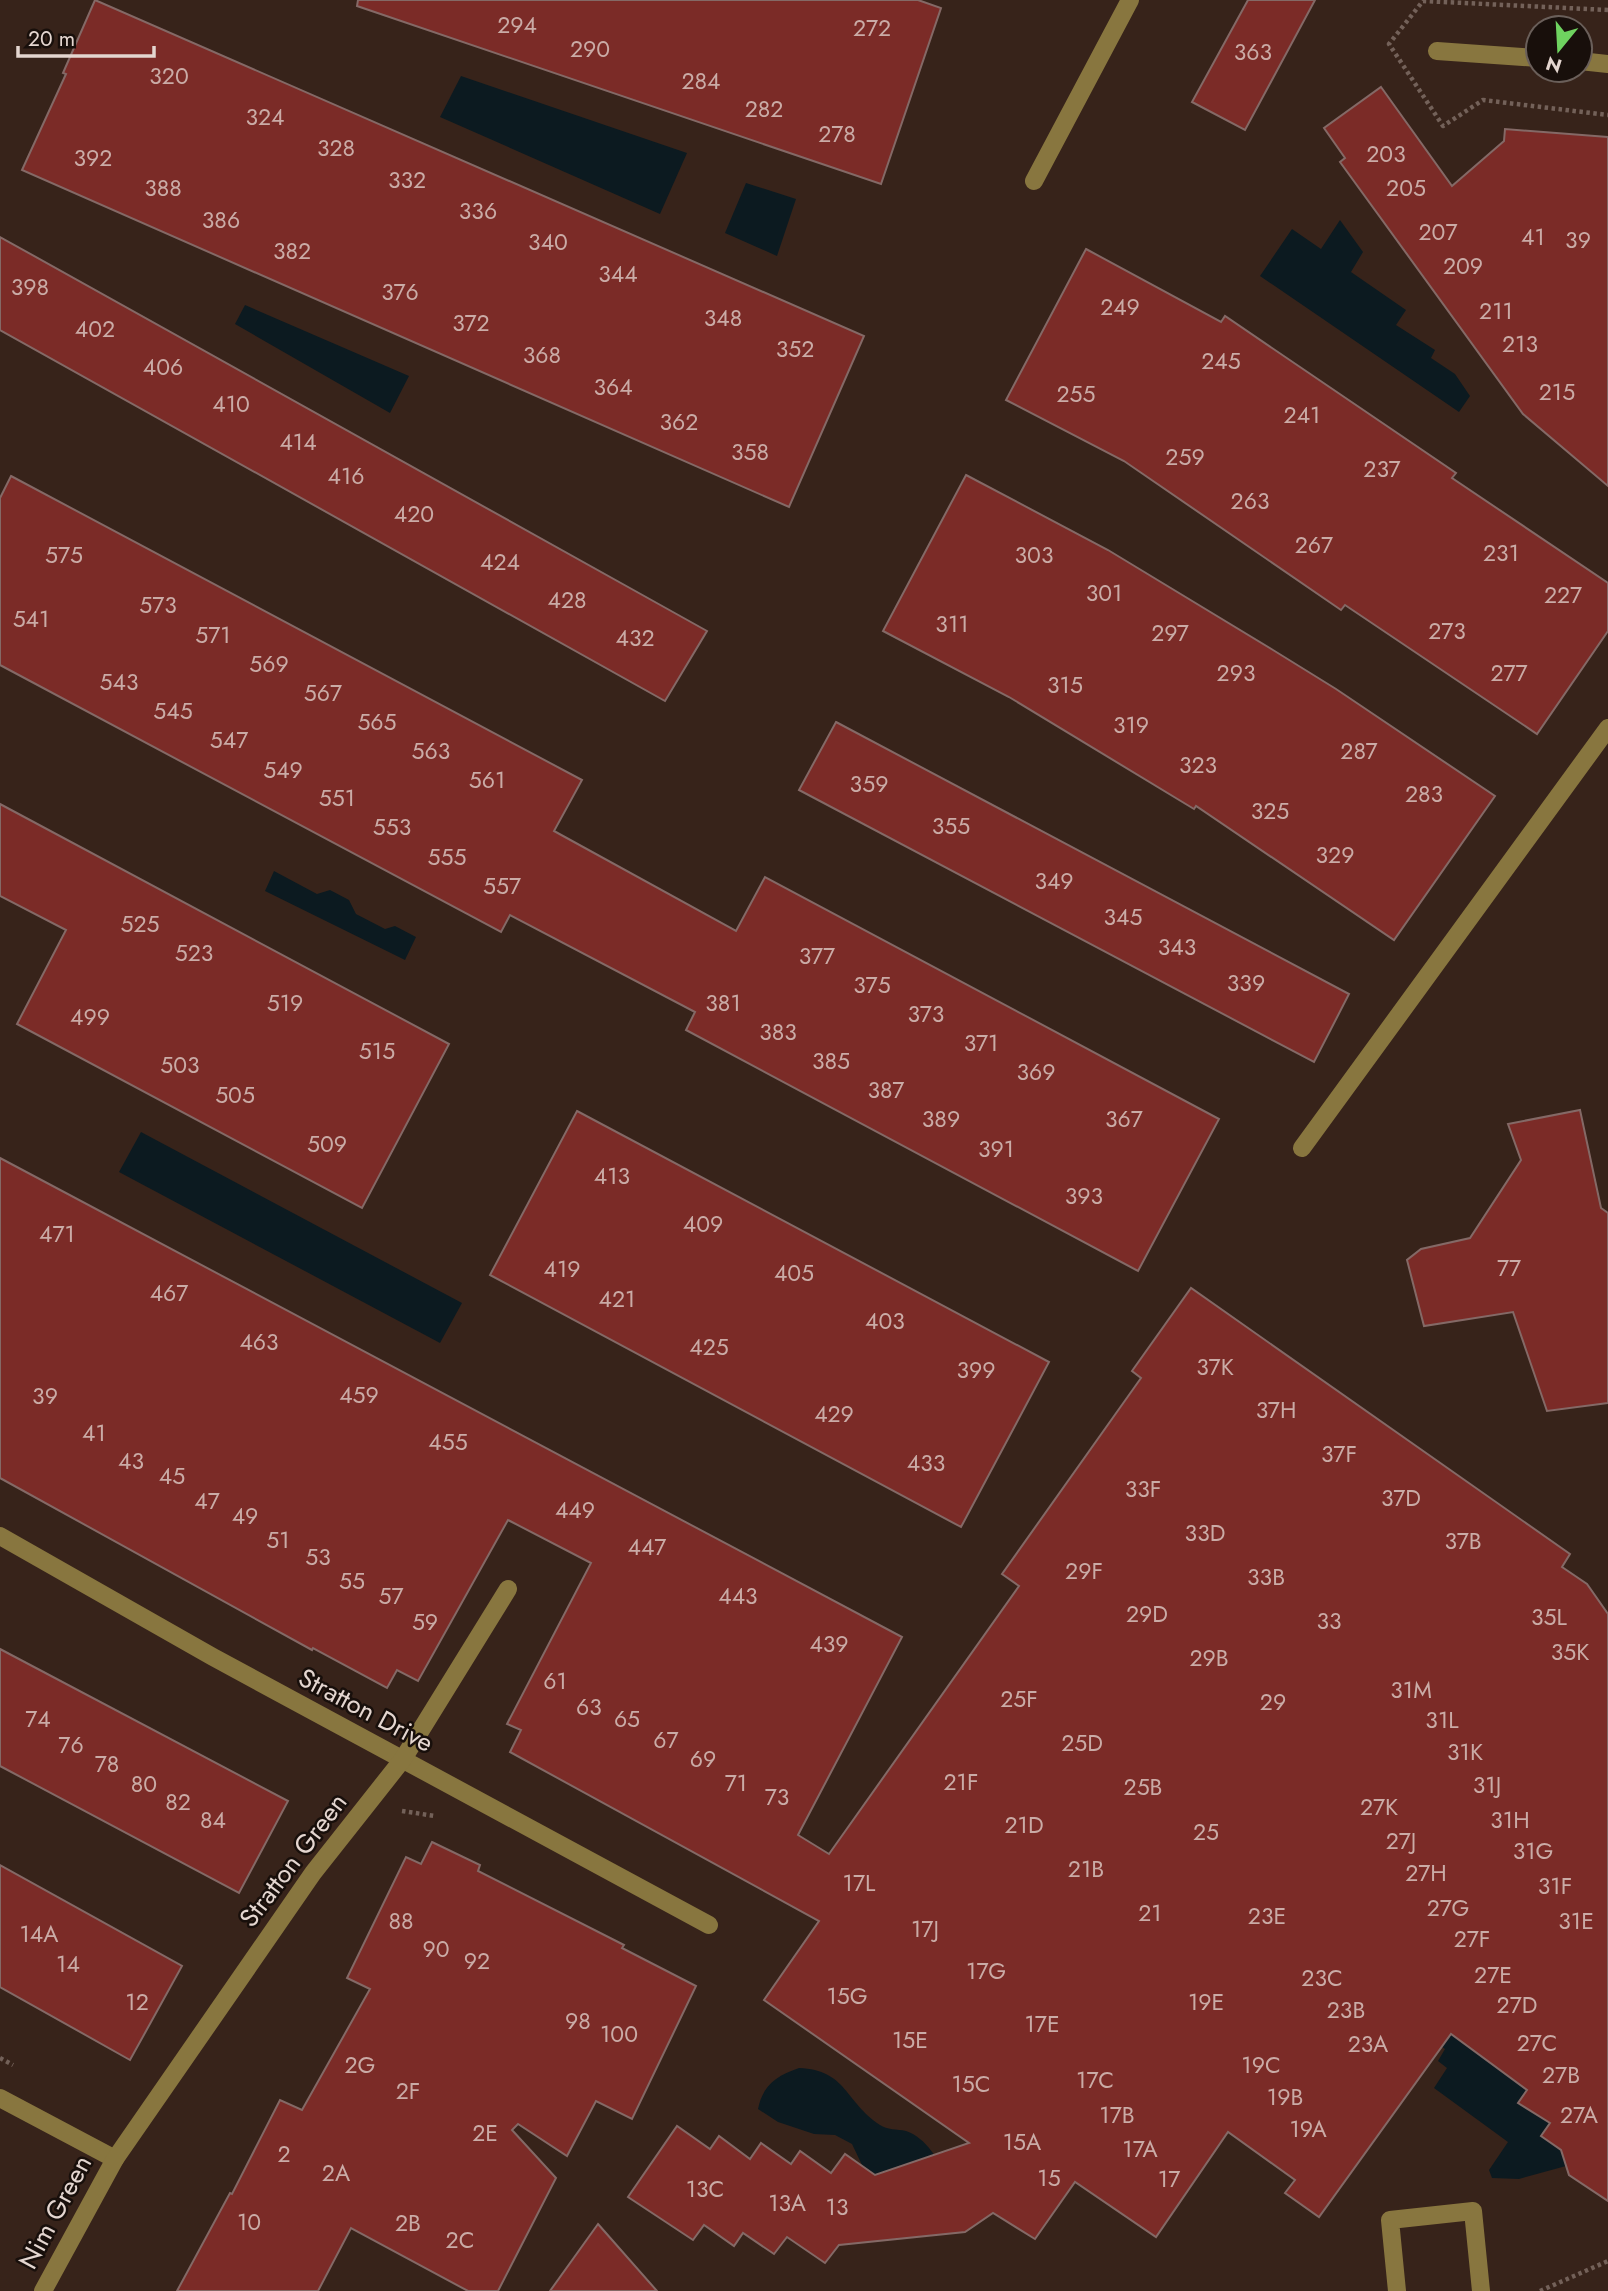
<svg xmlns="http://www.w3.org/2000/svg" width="1608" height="2291" font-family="Jost,sans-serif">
  <rect width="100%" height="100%" fill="#37231a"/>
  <g fill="#0c1a20">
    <path d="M461 76 687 153 660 214 440 117Z"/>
    <path d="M746 183 796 199 777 256 725 233Z"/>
    <path d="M1340 220 1363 252 1351 272 1406 310 1396 325 1435 350 1431 358 1455 374 1470 396 1459 412 1260 276 1292 229 1321 249Z"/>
    <path d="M245 305 409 376 390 413 235 324Z"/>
    <path d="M274 871 317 894 330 890 349 900 356 914 385 929 395 926 416 937 405 960 265 891Z"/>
    <path d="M141 1132 462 1303 440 1343 119 1172Z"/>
    <path d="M1328 1813 1505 2056 1497 2068 1527 2090 1518 2103 1550 2123 1572 2157 1566 2166 1519 2179 1492 2178 1489 2170 1508 2142 1434 2088 1447 2068 1438 2061 1445 2049 1425 2035Z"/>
    <path d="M799 2068C847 2070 845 2102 880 2125 887 2130 897 2129 906 2131 927 2138 938 2161 949 2178L884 2181 862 2165 852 2144 835 2135 814 2134 778 2122 758 2109C763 2085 776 2076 799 2068Z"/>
  </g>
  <g fill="#7b2b27" stroke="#846966" stroke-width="2">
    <path d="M95 0 864 336 789 507 22 170 66 74 63 73Z"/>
    <path d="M358 0H918L941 8 881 184 357 6Z"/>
    <path d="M1248 0H1315L1245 130 1192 102Z"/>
    <path d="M1381 87 1452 186 1504 141 1505 129 1608 137V486L1523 414 1340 162 1345 158 1324 128Z"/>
    <path d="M0 237 707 631 665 701 0 330Z"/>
    <path d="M1086 249 1221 322 1225 316 1456 473 1452 478 1608 583V631L1537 734 1345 605 1341 610 1124 461 1006 400Z"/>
    <path d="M966 475 1108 550 1273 650 1336 689 1495 796 1394 940 1196 806 1194 809 1009 697 883 631Z"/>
    <path d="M11 476 582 780 554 831 736 931 765 877 1219 1119 1138 1271 686 1030 695 1012 510 915 501 932 0 665V498Z"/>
    <path d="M836 722 1349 994 1314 1062 799 790Z"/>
    <path d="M0 804 449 1044 362 1208 17 1024 66 930 0 896Z"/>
    <path d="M1580 1110 1601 1208 1608 1213V1403L1547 1411 1513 1312 1424 1326 1407 1260 1421 1249 1470 1238 1521 1160 1508 1124Z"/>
    <path d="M577 1111 1049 1362 961 1527 490 1275Z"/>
    <path d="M0 1158 902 1637 798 1835 829 1854 1019 1586 1002 1574 1141 1378 1132 1371 1191 1288 1570 1554 1562 1567 1587 1584 1608 1614V2201L1569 2175 1561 2150 1541 2136 1550 2123 1518 2103 1527 2090 1451 2034 1319 2217 1285 2193 1295 2180 1228 2132 1156 2237 1075 2182 1035 2239 993 2213 965 2232 839 2245 825 2263 787 2237 774 2254 743 2233 734 2246 704 2225 693 2240 628 2197 677 2126 710 2149 719 2136 750 2159 761 2143 791 2164 800 2151 831 2173 845 2154 875 2175 969 2143 764 2000 819 1921 510 1752 521 1730 507 1724 591 1563 508 1520 418 1681 397 1670 387 1688 313 1648 312 1650 0 1478Z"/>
    <path d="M0 1649 288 1801 239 1893 0 1766Z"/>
    <path d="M432 1842 480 1865 478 1871 624 1945 622 1948 696 1986 632 2119 596 2101 567 2156 518 2124 512 2130 556 2178 498 2291H468L351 2228 318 2291H177L230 2193 232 2194 280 2100 302 2110 370 1989 347 1978 406 1857 421 1864Z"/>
    <path d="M0 1865 182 1966 130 2060 0 1987Z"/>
    <path d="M598 2224 657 2291H550Z"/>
  </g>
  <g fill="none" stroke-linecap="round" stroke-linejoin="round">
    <g stroke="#736159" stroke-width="4.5" stroke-dasharray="3.5 3.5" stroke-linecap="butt">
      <path d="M1608 10 1423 1 1389 44 1443 126 1483 100 1608 115"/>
      <path d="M402 1811 435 1816"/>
      <path d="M0 2058 13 2065"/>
      <path d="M1540 2291 1608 2261"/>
    </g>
    <g stroke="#88763f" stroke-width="18">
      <path d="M1437 51 1538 58"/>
      <path d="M1580 61 1608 64"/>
      <path d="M1034 181 1130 0"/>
      <path d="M1302 1148 1608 728"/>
      <path d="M0 1536 213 1657 709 1925"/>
      <path d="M0 2098 115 2159"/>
      <path d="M43 2291 115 2159 313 1873 403 1759 508 1589"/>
      <path d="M1397 2291 1390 2220 1473 2211 1481 2291"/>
    </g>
  </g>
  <g text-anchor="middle" stroke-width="5" stroke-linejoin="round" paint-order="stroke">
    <g font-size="23" fill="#caaba6">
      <text x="517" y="33">294</text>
      <text x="872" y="36">272</text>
      <text x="590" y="57">290</text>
      <text x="1253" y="60">363</text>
      <text x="169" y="84">320</text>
      <text x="701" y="89">284</text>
      <text x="764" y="117">282</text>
      <text x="265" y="125">324</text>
      <text x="837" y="142">278</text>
      <text x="336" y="156">328</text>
      <text x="1386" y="162">203</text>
      <text x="93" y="166">392</text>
      <text x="407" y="188">332</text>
      <text x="163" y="196">388</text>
      <text x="1406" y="196">205</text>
      <text x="478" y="219">336</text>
      <text x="221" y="228">386</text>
      <text x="1438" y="240">207</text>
      <text x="1533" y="245">41</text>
      <text x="1578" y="248">39</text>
      <text x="548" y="250">340</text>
      <text x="292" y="259">382</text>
      <text x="1463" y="274">209</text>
      <text x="618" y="282">344</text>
      <text x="30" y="295">398</text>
      <text x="400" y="300">376</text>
      <text x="1120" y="315">249</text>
      <text x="1496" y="319">211</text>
      <text x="723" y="326">348</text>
      <text x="471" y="331">372</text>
      <text x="95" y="337">402</text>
      <text x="1520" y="352">213</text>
      <text x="795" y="357">352</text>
      <text x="542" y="363">368</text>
      <text x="1221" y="369">245</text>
      <text x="163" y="375">406</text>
      <text x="613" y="395">364</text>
      <text x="1557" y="400">215</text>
      <text x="1076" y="402">255</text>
      <text x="231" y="412">410</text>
      <text x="1302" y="423">241</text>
      <text x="679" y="430">362</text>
      <text x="298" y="450">414</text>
      <text x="750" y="460">358</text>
      <text x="1185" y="465">259</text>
      <text x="1382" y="477">237</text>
      <text x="346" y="484">416</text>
      <text x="1250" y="509">263</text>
      <text x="414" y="522">420</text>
      <text x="1314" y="553">267</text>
      <text x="1501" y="561">231</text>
      <text x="64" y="563">575</text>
      <text x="1034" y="563">303</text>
      <text x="500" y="570">424</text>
      <text x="1104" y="601">301</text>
      <text x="1563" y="603">227</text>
      <text x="567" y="608">428</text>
      <text x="158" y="613">573</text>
      <text x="31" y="627">541</text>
      <text x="952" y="632">311</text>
      <text x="1447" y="639">273</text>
      <text x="1170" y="641">297</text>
      <text x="213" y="643">571</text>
      <text x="635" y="646">432</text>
      <text x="269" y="672">569</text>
      <text x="1236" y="681">293</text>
      <text x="1509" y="681">277</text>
      <text x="119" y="690">543</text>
      <text x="1065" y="693">315</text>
      <text x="323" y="701">567</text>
      <text x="173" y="719">545</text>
      <text x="377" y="730">565</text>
      <text x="1131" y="733">319</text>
      <text x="229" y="748">547</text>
      <text x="431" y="759">563</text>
      <text x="1359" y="759">287</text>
      <text x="1198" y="773">323</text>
      <text x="283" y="778">549</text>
      <text x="487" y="788">561</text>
      <text x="869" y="792">359</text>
      <text x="1424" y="802">283</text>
      <text x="337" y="806">551</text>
      <text x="1270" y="819">325</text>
      <text x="951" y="834">355</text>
      <text x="392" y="835">553</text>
      <text x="1335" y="863">329</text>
      <text x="447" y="865">555</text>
      <text x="1054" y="889">349</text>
      <text x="502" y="894">557</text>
      <text x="1123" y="925">345</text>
      <text x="140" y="932">525</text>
      <text x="1177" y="955">343</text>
      <text x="194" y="961">523</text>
      <text x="817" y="964">377</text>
      <text x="1246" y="991">339</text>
      <text x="872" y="993">375</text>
      <text x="285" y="1011">519</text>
      <text x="723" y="1011">381</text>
      <text x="926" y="1022">373</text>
      <text x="90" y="1025">499</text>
      <text x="778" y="1040">383</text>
      <text x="981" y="1051">371</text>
      <text x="377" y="1059">515</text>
      <text x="831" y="1069">385</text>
      <text x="180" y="1073">503</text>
      <text x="1036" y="1080">369</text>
      <text x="886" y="1098">387</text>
      <text x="235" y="1103">505</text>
      <text x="941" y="1127">389</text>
      <text x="1124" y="1127">367</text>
      <text x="327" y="1152">509</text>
      <text x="996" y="1157">391</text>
      <text x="612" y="1184">413</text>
      <text x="1084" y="1204">393</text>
      <text x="703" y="1232">409</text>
      <text x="57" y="1242">471</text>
      <text x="1509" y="1276">77</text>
      <text x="562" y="1277">419</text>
      <text x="794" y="1281">405</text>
      <text x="169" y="1301">467</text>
      <text x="617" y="1307">421</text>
      <text x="885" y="1329">403</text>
      <text x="259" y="1350">463</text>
      <text x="709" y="1355">425</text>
      <text x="1215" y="1375">37K</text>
      <text x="976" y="1378">399</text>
      <text x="359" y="1403">459</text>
      <text x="45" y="1404">39</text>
      <text x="1276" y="1418">37H</text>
      <text x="834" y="1422">429</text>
      <text x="94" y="1441">41</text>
      <text x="448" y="1450">455</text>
      <text x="1339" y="1462">37F</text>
      <text x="131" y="1469">43</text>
      <text x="926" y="1471">433</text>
      <text x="172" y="1484">45</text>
      <text x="1143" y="1497">33F</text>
      <text x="1401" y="1506">37D</text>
      <text x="207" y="1509">47</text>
      <text x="575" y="1518">449</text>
      <text x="245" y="1524">49</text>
      <text x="1205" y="1541">33D</text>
      <text x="278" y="1548">51</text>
      <text x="1463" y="1549">37B</text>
      <text x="647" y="1555">447</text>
      <text x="318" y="1565">53</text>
      <text x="1084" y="1579">29F</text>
      <text x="1266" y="1585">33B</text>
      <text x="352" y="1589">55</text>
      <text x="391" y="1604">57</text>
      <text x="738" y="1604">443</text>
      <text x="1147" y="1622">29D</text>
      <text x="1549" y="1625">35L</text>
      <text x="1329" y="1629">33</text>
      <text x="425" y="1630">59</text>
      <text x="829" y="1652">439</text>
      <text x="1570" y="1660">35K</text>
      <text x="1209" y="1666">29B</text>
      <text x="555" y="1689">61</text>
      <text x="1411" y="1698">31M</text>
      <text x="1019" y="1707">25F</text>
      <text x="1273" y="1710">29</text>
      <text x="589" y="1715">63</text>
      <text x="38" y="1727">74</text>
      <text x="627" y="1727">65</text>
      <text x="1442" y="1728">31L</text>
      <text x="666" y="1748">67</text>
      <text x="1082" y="1751">25D</text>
      <text x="71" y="1753">76</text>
      <text x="1465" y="1760">31K</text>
      <text x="703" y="1767">69</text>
      <text x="107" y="1772">78</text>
      <text x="961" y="1790">21F</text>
      <text x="736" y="1791">71</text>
      <text x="144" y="1792">80</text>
      <text x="1487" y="1793">31J</text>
      <text x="1143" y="1795">25B</text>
      <text x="777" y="1805">73</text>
      <text x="178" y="1810">82</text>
      <text x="1379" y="1815">27K</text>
      <text x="213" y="1828">84</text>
      <text x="1510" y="1828">31H</text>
      <text x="1024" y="1833">21D</text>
      <text x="1206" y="1840">25</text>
      <text x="1401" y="1849">27J</text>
      <text x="1533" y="1859">31G</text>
      <text x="1086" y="1877">21B</text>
      <text x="1426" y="1881">27H</text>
      <text x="859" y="1891">17L</text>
      <text x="1555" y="1894">31F</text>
      <text x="1448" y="1916">27G</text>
      <text x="1150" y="1921">21</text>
      <text x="1267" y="1924">23E</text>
      <text x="401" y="1929">88</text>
      <text x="1576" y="1929">31E</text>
      <text x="925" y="1937">17J</text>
      <text x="39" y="1942">14A</text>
      <text x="1472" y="1947">27F</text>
      <text x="436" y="1957">90</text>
      <text x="477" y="1969">92</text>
      <text x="68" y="1972">14</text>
      <text x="986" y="1979">17G</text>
      <text x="1493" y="1983">27E</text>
      <text x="1322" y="1986">23C</text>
      <text x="847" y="2004">15G</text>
      <text x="137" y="2010">12</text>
      <text x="1206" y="2010">19E</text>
      <text x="1517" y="2013">27D</text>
      <text x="1346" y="2018">23B</text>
      <text x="578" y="2029">98</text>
      <text x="1042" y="2032">17E</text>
      <text x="619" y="2042">100</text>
      <text x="910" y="2048">15E</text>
      <text x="1537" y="2051">27C</text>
      <text x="1368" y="2052">23A</text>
      <text x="360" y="2073">2G</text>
      <text x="1261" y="2073">19C</text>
      <text x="1561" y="2083">27B</text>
      <text x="1095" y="2088">17C</text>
      <text x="971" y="2092">15C</text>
      <text x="408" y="2099">2F</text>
      <text x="1285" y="2105">19B</text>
      <text x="1117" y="2123">17B</text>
      <text x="1579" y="2123">27A</text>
      <text x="1308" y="2137">19A</text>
      <text x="485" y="2141">2E</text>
      <text x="1022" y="2150">15A</text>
      <text x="1140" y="2157">17A</text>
      <text x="284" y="2162">2</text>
      <text x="336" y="2181">2A</text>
      <text x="1049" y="2186">15</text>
      <text x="1169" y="2187">17</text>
      <text x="705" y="2197">13C</text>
      <text x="787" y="2211">13A</text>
      <text x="837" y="2215">13</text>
      <text x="249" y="2230">10</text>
      <text x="408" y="2231">2B</text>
      <text x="460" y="2248">2C</text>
    </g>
    <g font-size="26" fill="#e4d6d0" stroke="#180f0b">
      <text transform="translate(366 1710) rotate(28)" y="9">Stratton Drive</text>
      <text transform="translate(293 1860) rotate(-53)" y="9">Stratton Green</text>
      <text transform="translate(55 2212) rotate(-62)" y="9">Nim Green</text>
    </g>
  </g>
  <g transform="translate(1559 49) rotate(198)"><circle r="33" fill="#180f0b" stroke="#6a5f5a" stroke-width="2"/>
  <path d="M0-5L12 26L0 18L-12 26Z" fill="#6fd360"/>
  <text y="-10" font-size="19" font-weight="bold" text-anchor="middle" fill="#e4d6d0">N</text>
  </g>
  <path d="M18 46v10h136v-10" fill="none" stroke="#e4d6d0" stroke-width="3.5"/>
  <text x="28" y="46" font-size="21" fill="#e4d6d0" stroke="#180f0b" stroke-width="5" paint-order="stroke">20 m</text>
</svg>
